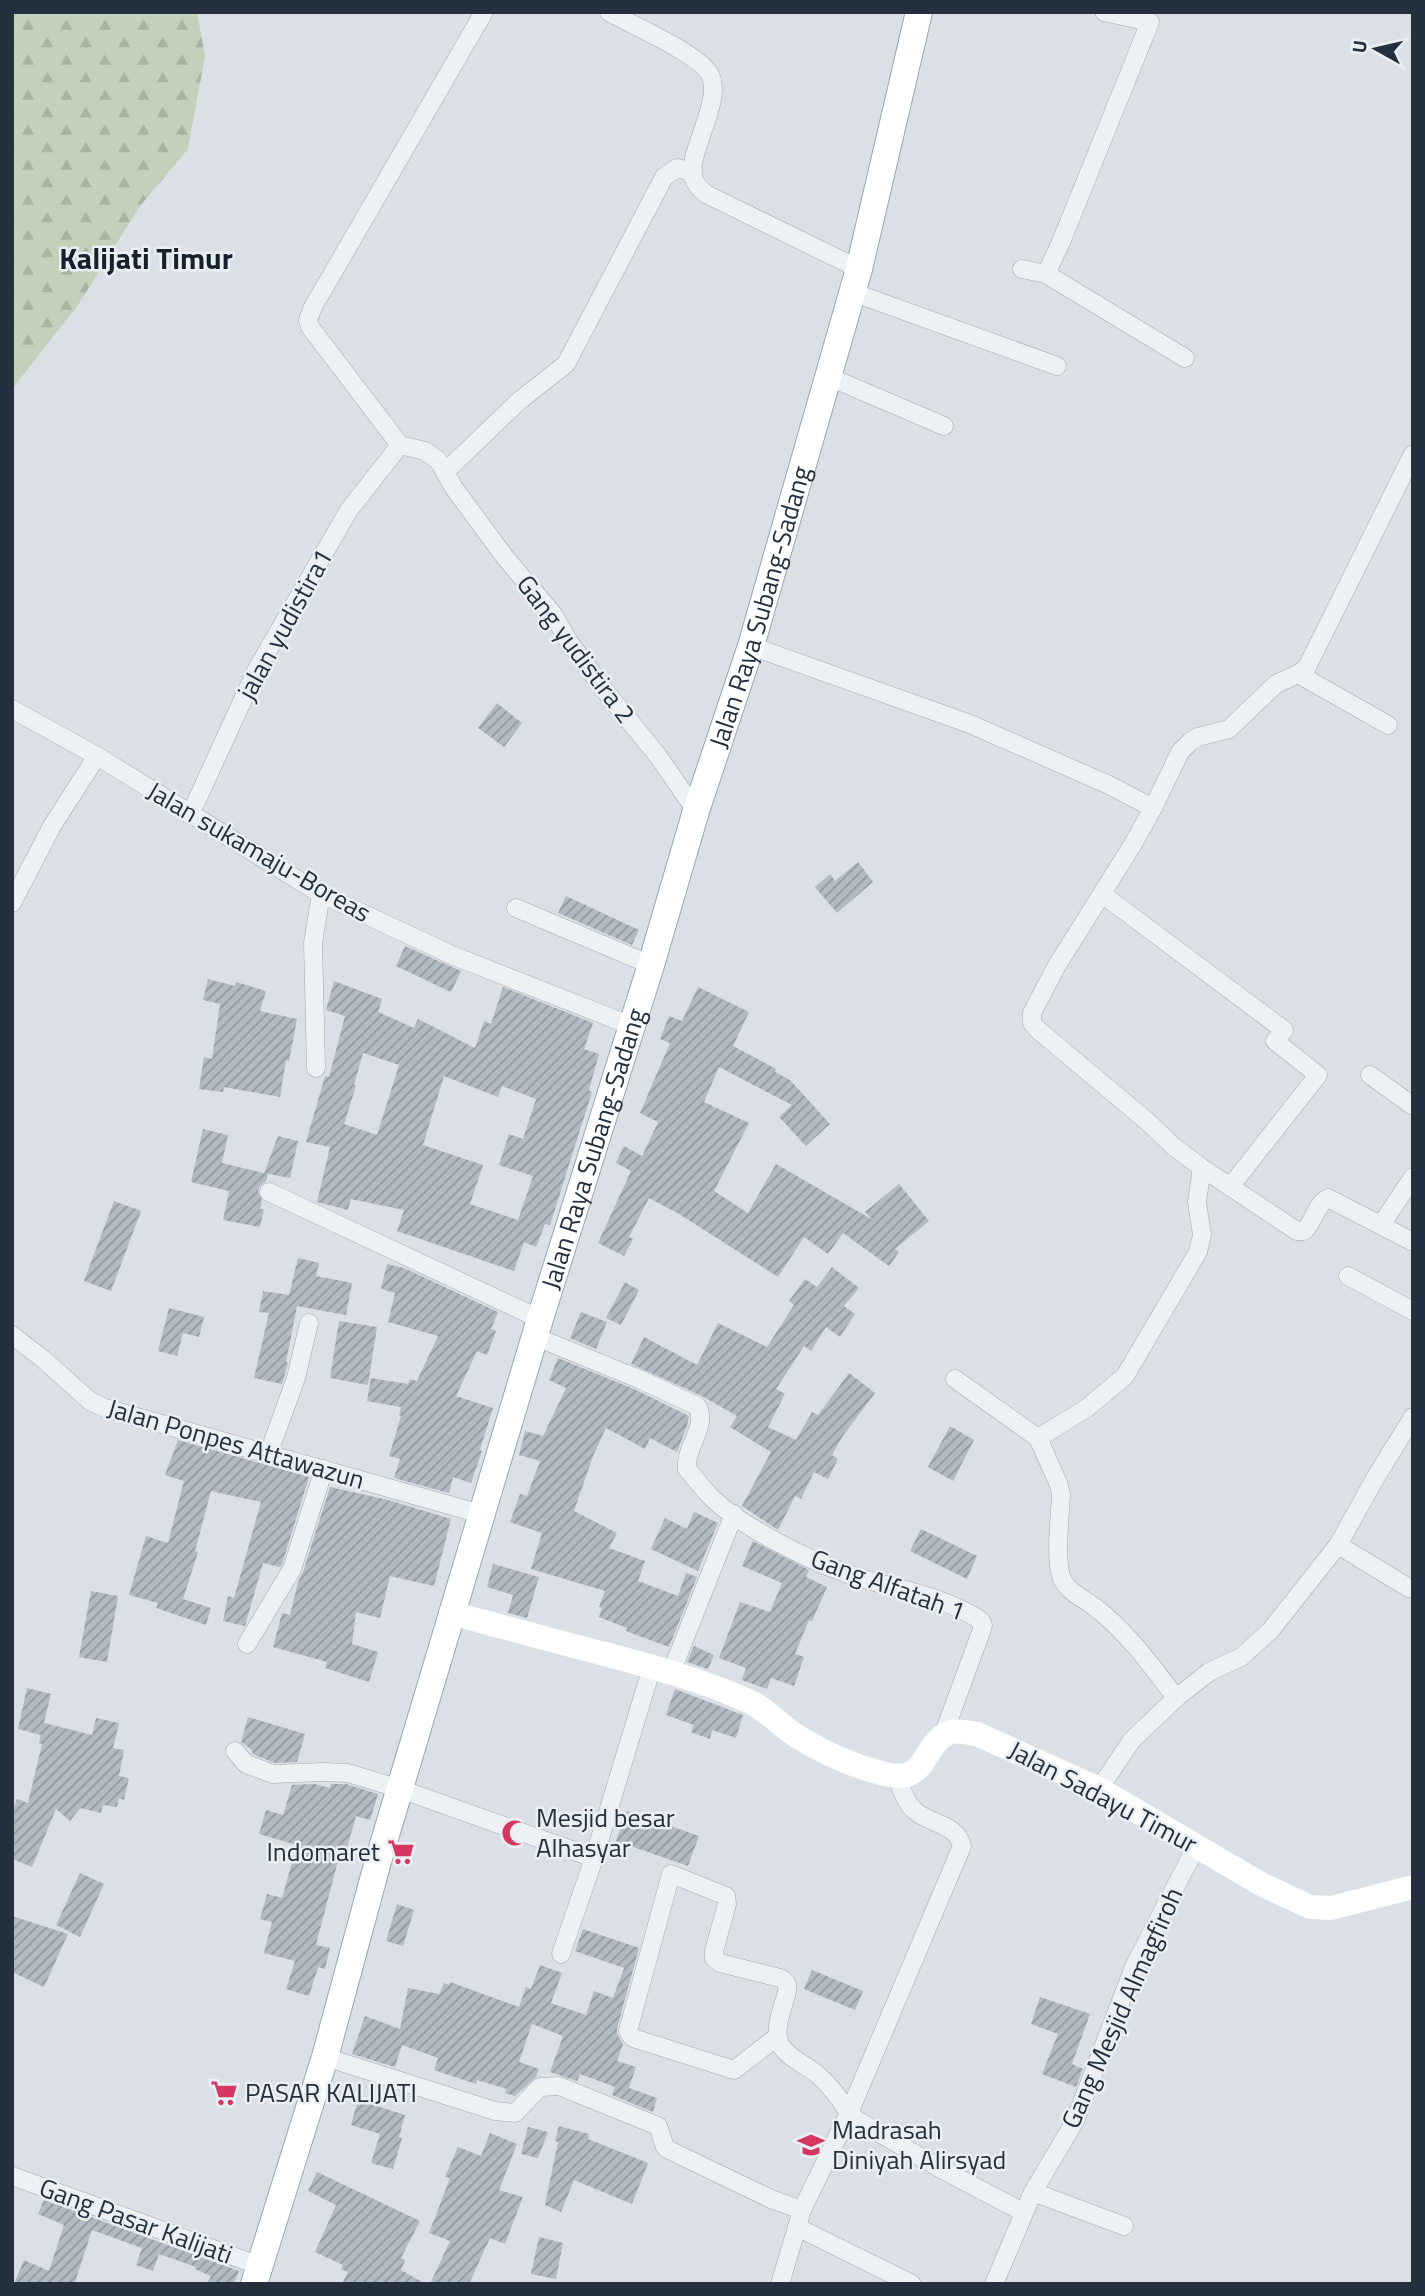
<svg xmlns="http://www.w3.org/2000/svg" width="1425" height="2296" font-family="'Titillium Web',sans-serif">
  <defs>
    <pattern id="forest-firs" width="22" height="20" patternUnits="userSpaceOnUse" patternTransform="scale(1.75)"><rect width="22" height="20" fill="#c3d1bb"/><path d="M5 1l3.5 6h-7zM16 11l3.5 6h-7z" fill="#a7b4a2"/></pattern>
    <pattern id="building-hatch" width="6" height="6" patternUnits="userSpaceOnUse" patternTransform="scale(1.75)"><rect width="6" height="6" fill="#b2bac3"/><path d="M-1 1l2-2M0 6l6-6M5 7l2-2" fill="none" stroke="#9198a0"/></pattern>
  </defs>
  <rect width="100%" height="100%" fill="#dbe0e6"/>
  <path fill="url(#forest-firs)" d="M12 12H197L205 56 188 149 140 206 78 305 12 389Z"/>
  <g fill="url(#building-hatch)" fill-rule="evenodd">
    <path d="M497 703 522 723 504 747 478 728Z"/>
    <path d="M858 862 873 882 837 913 815 887 830 874 835 881Z"/>
    <path d="M566 896 639 930 632 945 558 913Z"/>
    <path d="M405 946 461 971 451 992 396 966Z"/>
    <path d="M208 979 235 986 236 982 266 991 260 1011 297 1019 289 1061 286 1060 280 1097 224 1087 223 1092 199 1089 204 1057 212 1059 220 1004 203 1000Z"/>
    <path d="M334 981 382 999 378 1012 414 1028 418 1019 475 1048 484 1021 491 1024 503 987 593 1023 584 1049 599 1054 589 1090 592 1092 550 1225 545 1224 536 1247 524 1242 514 1271 397 1231 404 1210 351 1199 348 1210 317 1202 330 1147 306 1142 325 1076 329 1077 345 1016 326 1010ZM363 1053 399 1065 377 1135 344 1124 356 1086 354 1085ZM444 1076 498 1097 502 1086 536 1099 523 1139 509 1134 499 1165 533 1176 518 1220 470 1204 483 1165 423 1145Z"/>
    <path d="M698 987 749 1012 733 1046 776 1069 775 1072 790 1080 830 1124 806 1146 779 1117 792 1105 719 1067 704 1102 749 1123 714 1191 748 1213 776 1164 873 1220 865 1212 899 1184 929 1221 895 1249 899 1252 889 1266 843 1233 828 1254 804 1237 778 1277 679 1214 649 1198 629 1237 633 1239 624 1256 598 1243 631 1171 616 1163 624 1146 642 1156 658 1122 640 1113 670 1043 660 1039 669 1016 682 1021Z"/>
    <path d="M203 1129 228 1135 222 1163 268 1174 266 1181 259 1187 258 1192 262 1200 260 1209H264L260 1227 223 1220 229 1191 191 1182Z"/>
    <path d="M278 1136 298 1141 290 1178 264 1173Z"/>
    <path d="M114 1201 141 1211 111 1291 84 1281Z"/>
    <path d="M298 1258 319 1263 316 1276 352 1283 346 1315 297 1306 286 1362 288 1363 282 1384 254 1378 269 1313 259 1312 263 1291 289 1295Z"/>
    <path d="M387 1264 404 1268 498 1312 491 1329 496 1331 487 1355 477 1351 456 1396 493 1408 480 1450 482 1451 471 1483 453 1477 449 1493 394 1478 400 1459 389 1456 401 1416 399 1415 401 1407 367 1401 371 1378 408 1384 410 1379 417 1381 438 1336 388 1322 395 1293 381 1289Z"/>
    <path d="M832 1267 859 1288 844 1306 855 1314 840 1337 826 1327 811 1351 804 1346 776 1389 785 1394 768 1427 796 1440 812 1412 818 1415 849 1373 875 1393 842 1437 832 1455 838 1459 828 1479 814 1472 801 1499 795 1496 778 1530 742 1506 771 1452 730 1427 737 1416 702 1396 631 1364 644 1337 697 1365 718 1323 767 1347 794 1305 789 1301 805 1279 817 1287Z"/>
    <path d="M625 1282 639 1290 621 1325 606 1318Z"/>
    <path d="M169 1308 204 1317 199 1337 183 1333 177 1356 158 1351Z"/>
    <path d="M581 1312 607 1322 596 1349 570 1338Z"/>
    <path d="M339 1321 377 1327 368 1385 330 1378Z"/>
    <path d="M558 1358 634 1389 689 1416 687 1426 677 1452 650 1438 645 1449 606 1428 593 1456 574 1511 617 1533 609 1548 645 1561 638 1581 678 1596 686 1573 697 1577 669 1647 626 1631 627 1628 599 1617 602 1608 599 1607 605 1591 531 1569 542 1533 510 1522 520 1494 527 1496 540 1461 519 1455 525 1431 543 1436 566 1388 549 1380Z"/>
    <path d="M950 1426 974 1440 953 1481 928 1467Z"/>
    <path d="M178 1440 309 1477 282 1564 280 1567 263 1563 245 1626 223 1621 228 1596 234 1598 261 1502 211 1491 195 1551 198 1552 183 1599 211 1608 206 1625 156 1608 158 1603 129 1595 146 1536 168 1543 184 1481 165 1475Z"/>
    <path d="M330 1487 388 1500 451 1519 434 1586 390 1576 380 1618 356 1612 352 1644 378 1652 369 1682 325 1668 327 1662 273 1647 282 1613 290 1615 298 1582 303 1572Z"/>
    <path d="M694 1512 718 1523 698 1571 651 1549 665 1518 687 1529Z"/>
    <path d="M921 1529 977 1556 967 1579 910 1551Z"/>
    <path d="M753 1541 809 1570 806 1577 827 1587 812 1621 809 1620 795 1654 804 1657 794 1686 771 1678 767 1689 742 1680 746 1668 719 1658 740 1602 770 1612 782 1583 742 1566Z"/>
    <path d="M493 1564 539 1577 527 1618 508 1613 513 1595 487 1587Z"/>
    <path d="M91 1591 118 1596 107 1662 79 1657Z"/>
    <path d="M694 1646 714 1655 708 1669 687 1662Z"/>
    <path d="M27 1688 51 1694 44 1723 92 1735 96 1718 119 1723 113 1748 124 1750 119 1776 129 1778 124 1800 119 1798 117 1807 103 1805 101 1813 80 1808 70 1821 56 1809 32 1867 12 1859V1811L17 1799 28 1803 42 1744 39 1743 41 1733V1735L18 1729Z"/>
    <path d="M675 1689 743 1715 736 1738 712 1730 710 1739 691 1732 694 1725 666 1715Z"/>
    <path d="M248 1717 305 1734 297 1762 275 1763 253 1754 251 1749 241 1742Z"/>
    <path d="M314 1784 330 1788 331 1784H346L378 1794 370 1820 356 1816 345 1855 340 1853 316 1945 330 1948 325 1969 318 1967 309 1996 286 1989 295 1961 264 1953 272 1922 260 1919 267 1894 282 1898 297 1845 259 1834 266 1810 283 1815 292 1785Z"/>
    <path d="M627 1811 699 1836 688 1866 616 1841Z"/>
    <path d="M80 1873 104 1884 80 1937 56 1925Z"/>
    <path d="M397 1904 414 1910 403 1946 386 1941Z"/>
    <path d="M12 1916 68 1934 44 1987 12 1972Z"/>
    <path d="M583 1929 639 1948 617 2028V2034L623 2044 617 2061 636 2067 629 2088 657 2098 653 2112 612 2095 615 2087 580 2074 577 2081 550 2072 563 2036 532 2024 519 2062 539 2069 536 2077 515 2096 505 2093 507 2089 477 2080 476 2084 434 2070 438 2058 402 2045 395 2067 352 2054 365 2016 400 2029 408 1988 439 1994 444 1983 449 1985 450 1982 519 2007 526 1987 531 1989 540 1965 562 1973 551 2003 586 2015 594 1991 613 1998 624 1968 575 1951Z"/>
    <path d="M812 1970 863 1991 855 2010 804 1989Z"/>
    <path d="M1040 1997 1090 2014 1072 2064 1083 2069 1076 2087 1042 2074 1058 2034 1031 2024Z"/>
    <path d="M358 2100 405 2115 399 2137 402 2138 393 2169 371 2163 380 2134 351 2125Z"/>
    <path d="M559 2126 589 2134 588 2139 648 2163 632 2204 574 2180 561 2212 545 2205 558 2142 555 2141Z"/>
    <path d="M528 2127 548 2132 538 2158 521 2154Z"/>
    <path d="M490 2133 517 2144 499 2190 523 2197 505 2244 490 2238 469 2284H430L450 2241 429 2233 450 2178 445 2177 458 2147 481 2156Z"/>
    <path d="M317 2172 420 2221 401 2258 405 2260 401 2270 426 2284H342L348 2272 341 2269 343 2265 315 2252 336 2205 308 2191Z"/>
    <path d="M44 2200 239 2271 234 2284H207L211 2276 195 2269 196 2267 159 2254 153 2271 136 2265 142 2248 92 2230 75 2282 79 2284H14L24 2260 49 2271 64 2225 38 2214Z"/>
    <path d="M539 2237 563 2243 556 2279 531 2274Z"/>
  </g>
  <g fill="none" stroke-linecap="round" stroke-linejoin="round">
    <g stroke="#a0a8b0" stroke-width="19">
      <g id="street">
        <path d="M484 12 313 307 308 320 310 327 400 445 425 451 438 460 454 488 504 556 553 614 569 642 606 692 658 756 696 811"/>
        <path d="M609 12C632 25 697 53 709 73 725 98 687 152 693 177 695 184 700 189 706 194L859 269"/>
        <path d="M1022 269 1046 274 1061 242 1150 22 1104 12"/>
        <path d="M1046 274 1185 358"/>
        <path d="M852 292 1057 366"/>
        <path d="M827 376 944 426"/>
        <path d="M445 472 519 401 566 364 664 177 677 168 693 172"/>
        <path d="M751 646 970 724 1109 785 1153 808 1133 844 1056 967 1032 1013V1023L1037 1029 1148 1122 1173 1146 1202 1168 1297 1231H1304C1314 1222 1316 1204 1328 1198L1413 1242"/>
        <path d="M1298 674 1388 725"/>
        <path d="M12 709 97 756 321 894 454 956 632 1026"/>
        <path d="M1153 808 1180 752 1190 742 1198 737 1229 729 1276 684 1298 674 1307 667 1413 454"/>
        <path d="M190 815 257 669 349 510 400 445"/>
        <path d="M1102 894 1284 1030 1275 1041 1318 1075 1230 1187"/>
        <path d="M12 903 52 826 97 756"/>
        <path d="M516 908 651 965"/>
        <path d="M316 1068 313 943 321 894"/>
        <path d="M1370 1075 1413 1106"/>
        <path d="M269 1192 540 1319"/>
        <path d="M1381 1225 1413 1177"/>
        <path d="M1348 1276 1413 1311"/>
        <path d="M12 1335 43 1359 90 1401 105 1408 481 1514"/>
        <path d="M536 1337 639 1379 697 1406C709 1426 684 1448 687 1469 695 1478 703 1489 712 1498 742 1527 808 1560 848 1574 892 1589 941 1594 980 1620L983 1625 981 1632 942 1738"/>
        <path d="M955 1379 1038 1438 1059 1485 1061 1495C1060 1515 1055 1558 1061 1576 1065 1590 1081 1597 1092 1605 1125 1629 1152 1666 1176 1698"/>
        <path d="M1038 1438 1087 1408 1125 1376 1198 1252 1202 1235 1197 1202 1202 1168"/>
        <path d="M268 1455 296 1378 309 1323"/>
        <path d="M1338 1545 1409 1588"/>
        <path d="M247 1644 292 1569 324 1469"/>
        <path d="M671 1673 734 1514"/>
        <path d="M235 1751 246 1764 273 1774 323 1772 348 1773 400 1789 594 1858 652 1667"/>
        <path d="M1099 1789 1132 1740 1176 1698 1209 1672 1241 1657 1270 1631 1338 1545 1377 1475 1413 1417"/>
        <path d="M561 1954 594 1858"/>
        <path d="M778 2036 734 2070 633 2038 628 2031 671 1874 726 1896 727 1904 714 1951V1958L720 1963 780 1978C784 1980 786 1981 787 1985 790 1995 771 2025 780 2044 787 2058 807 2065 818 2075 831 2086 840 2099 849 2113"/>
        <path d="M325 2057 495 2111 515 2113 540 2087 559 2086 658 2126 665 2147 669 2150 771 2199 802 2210 849 2113 857 2120 941 2169 1023 2212"/>
        <path d="M849 2113 962 1846C957 1824 930 1824 915 1811 905 1802 901 1788 896 1776"/>
        <path d="M12 2176 260 2266"/>
        <path d="M1033 2192 1124 2226"/>
        <path d="M797 2227 912 2284"/>
        <path d="M780 2284 800 2217"/>
        <path d="M994 2284 1033 2192 1075 2121 1134 1967 1197 1845"/>
      </g>
    </g>
    <g stroke="#9aa6b2" stroke-width="28">
      <g id="primary">
        <path id="s1" d="M254 2284 325 2057 377 1865 540 1319 651 965 696 811 751 646 859 269 919 12"/>
      </g>
    </g>
    <use href="#street" stroke="#eef1f4" stroke-width="18"/>
    <path stroke="#fff" stroke-width="24" d="M451 1613C503 1627 554 1641 605 1654 653 1667 701 1680 746 1700 766 1708 780 1726 798 1737 824 1753 856 1767 885 1774 930 1785 921 1742 951 1732 960 1730 969 1733 977 1734L1099 1789 1261 1884 1310 1907 1331 1908 1413 1887"/>
    <use href="#primary" stroke="#fff" stroke-width="26"/>
  </g>
  <defs>
    <g id="mosque-bare" transform="scale(2.1)"><path d="M3.5-4.9A6 6 0 1 0 3.5 4.9A5 5 0 1 1 3.5-4.9Z" fill="#d4375f" stroke="#eaeff4" stroke-width="2.5" paint-order="stroke"/></g>
    <g id="supermarket-bare" transform="scale(2.1)"><path d="M-6-5.5h2.5l.6 2H6L4.5 2H-2.5L-4.4-4H-6ZM-1.5 3.2a1.3 1.3 0 1 0 .1 0ZM3 3.2a1.3 1.3 0 1 0 .1 0Z" fill="#d4375f" stroke="#eaeff4" stroke-width="2.5" paint-order="stroke"/></g>
    <g id="school-bare" transform="scale(2.1)"><path d="M0-5L7-2L0 1L-7-2ZM-4 1L0 2.5L4 1V4Q0 6-4 4Z" fill="#d4375f" stroke="#eaeff4" stroke-width="2.5" paint-order="stroke"/></g>
  </defs>
  <g fill-rule="evenodd">
    <use href="#mosque-bare" x="515" y="1833"/>
    <use href="#supermarket-bare" x="401" y="1852"/>
    <use href="#supermarket-bare" x="224" y="2093"/>
    <use href="#school-bare" x="811" y="2145"/>
  </g>
  <g text-anchor="middle" stroke-width="5" stroke-linejoin="round" paint-order="stroke">
    <g font-size="26" fill="#24303d" stroke="#eaeff4">
      <text dy="9" stroke="none"><textPath href="#s1" startOffset="1752">Jalan Raya Subang-Sadang</textPath></text>
      <text transform="translate(285 624) rotate(-61)" y="9">jalan yudistira1</text>
      <text transform="translate(576 649) rotate(53)" y="9">Gang yudistira 2</text>
      <text transform="translate(259 852) rotate(30)" y="9">Jalan sukamaju-Boreas</text>
      <text dy="9" stroke="none"><textPath href="#s1" startOffset="1185">Jalan Raya Subang-Sadang</textPath></text>
      <text transform="translate(236 1444) rotate(16)" y="9">Jalan Ponpes Attawazun</text>
      <text transform="translate(888 1585) rotate(20)" y="9">Gang Alfatah 1</text>
      <text transform="translate(1103 1797) rotate(28)" y="9">Jalan Sadayu Timur</text>
      <text transform="translate(1122 2008) rotate(-66)" y="9">Gang Mesjid Almagfiroh</text>
      <text transform="translate(136 2221) rotate(20)" y="9">Gang Pasar Kalijati</text>
    </g>
    <g font-size="26" fill="#24303d" stroke="#eaeff4" text-anchor="start">
      <text x="536" y="1827">Mesjid besar<tspan x="536" dy="30">Alhasyar</tspan></text>
      <text x="380" y="1861" text-anchor="end">Indomaret</text>
      <text x="245" y="2102">PASAR KALIJATI</text>
      <text x="832" y="2139">Madrasah<tspan x="832" dy="30">Diniyah Alirsyad</tspan></text>
    </g>
    <g font-size="30" font-weight="bold" fill="#17212d" stroke="#eaeff4">
      <text x="146" y="269">Kalijati Timur</text>
    </g>
  </g>
  <rect width="1425" height="2296" fill="none" stroke="#24303d" stroke-width="28"/>
  <g transform="translate(1376 49) rotate(278)" stroke="#eaeff4" stroke-width="5" paint-order="stroke">
  <path d="M0-5L12 26L0 18L-12 26Z" fill="#24303d"/>
  <text y="-10" font-size="19" font-weight="bold" text-anchor="middle" fill="#24303d">U</text>
  </g>
</svg>
